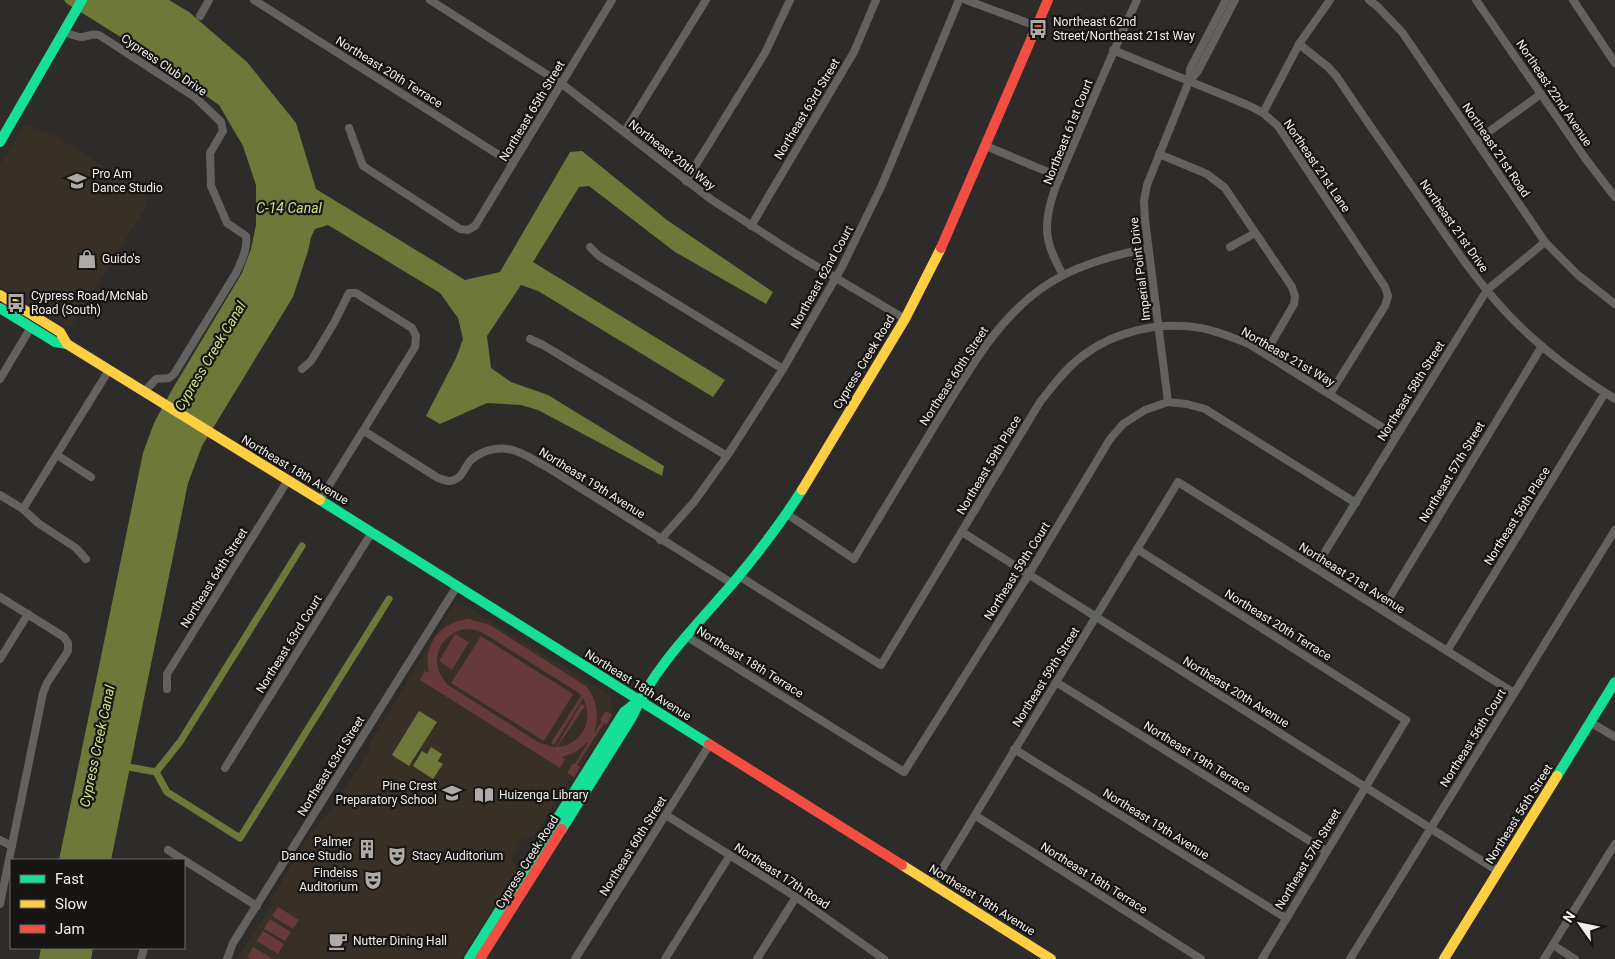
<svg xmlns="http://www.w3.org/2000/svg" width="1615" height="959" font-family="Roboto,sans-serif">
  <rect width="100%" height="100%" fill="#2e2c2a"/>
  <g fill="#382f27">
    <path d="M25 125 56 136 137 188 146 196 147 205 70 328 0 287V165Z"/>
    <path d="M463 604 611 696 613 716 574 778 571 777 534 836 522 840 512 858 517 867V870L460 959H237L272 904 270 902 283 881 282 880 307 839 308 840 320 822 333 808 370 750 368 747 452 607Z"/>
  </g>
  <g fill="#663a3a" fill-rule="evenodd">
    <path d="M469 619 490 625 586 686C598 701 599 716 594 734L602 721 600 720 606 711 612 715 607 724 604 723 577 765 580 767 574 777 567 773 573 763 575 764 589 741 576 752 562 757 565 759 560 768 420 680 425 671 429 673C422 645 441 621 469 619ZM464 629 475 630 485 634 579 693 581 696 551 743 554 745 583 698C595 719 582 745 557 747L585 706 581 704 556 747H553L538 742 448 685C428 665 437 636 464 629Z"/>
    <path d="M455 634 469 642 452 670 439 661Z"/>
    <path d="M481 636 573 694 544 741 451 683Z"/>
    <path d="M278 907 299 920 293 929 272 916Z"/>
    <path d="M270 919 291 932 285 941 264 929Z"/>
    <path d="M263 931 284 944 278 954 257 941Z"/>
    <path d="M253 947 273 959H251L247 957Z"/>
  </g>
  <g fill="#6d7839">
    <path d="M64 0H169L189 12 247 62 296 123 316 189 465 280 500 272 570 152 582 151 667 220 773 292 766 304 675 252 589 186 579 187 533 262 725 380 713 397 538 291 521 285 487 336 491 368 511 382 548 395 664 466 662 476 538 410 521 405 487 403 440 424 426 416 456 358 463 339 458 318 440 293 328 225 315 229 311 237 308 251 293 297 202 446 188 483 111 860H59L143 453 154 423 173 388 242 273 251 249 256 225V185L243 146 219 105 140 49 66 3Z"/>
    <path d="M419 711 437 722 409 766 392 755Z"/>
    <path d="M431 747 442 754 438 761 443 764 433 779 413 766 422 751 427 754Z"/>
    <path d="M41 948H93L91 959H39Z"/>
  </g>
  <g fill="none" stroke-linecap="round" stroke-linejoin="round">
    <g stroke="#6d7839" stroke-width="7">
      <path d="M123 766 156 772 167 792 240 838 389 599"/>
      <path d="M156 772 180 742 302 546"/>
    </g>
    <g stroke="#636261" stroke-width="8">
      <path d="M254 0 513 164"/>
      <path d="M430 0 562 84 712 200 794 253 905 319"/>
      <path d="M966 0 1036 26"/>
      <path d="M1369 0 1377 6 1402 32 1545 242 1578 275 1615 304"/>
      <path d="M1476 0 1585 158 1615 197"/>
      <path d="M1573 0 1615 63"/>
      <path d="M200 16 209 0"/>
      <path d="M64 32C70 34 76 37 82 37 89 36 92 33 99 35L196 98 221 122 223 131 210 153 211 186 227 223 246 236C248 249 241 262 236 273L174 374 169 378 156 379 144 392"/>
      <path d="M1299 44 1328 67 1337 77C1365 119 1394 160 1423 202 1449 240 1474 278 1505 311 1537 346 1575 374 1615 399"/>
      <path d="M1113 50 1250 106 1263 113 1278 126 1385 287 1388 296 1385 306 1330 394"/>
      <path d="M1189 81 1190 69 1226 0"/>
      <path d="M1263 113 1299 44 1330 0"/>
      <path d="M349 128 363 166 460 229 468 230 475 226 612 0"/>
      <path d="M625 131 706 0"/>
      <path d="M1476 141 1541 94"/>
      <path d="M986 146 1060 177"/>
      <path d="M1159 154 1207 174 1225 188 1292 287 1295 296 1294 304 1265 354"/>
      <path d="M686 181 765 53 790 0"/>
      <path d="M751 226 854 52 876 0"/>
      <path d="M590 247 599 256 783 369"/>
      <path d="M1230 247 1255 233"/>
      <path d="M1063 275C1055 260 1047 245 1047 228 1047 199 1064 168 1075 141 1095 94 1115 47 1137 0"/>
      <path d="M530 339 543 345 727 456"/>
      <path d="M302 369 311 361 334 323 349 293H356L412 328 416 336 415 347 320 500"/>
      <path d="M0 379 31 327"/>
      <path d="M1168 402 1145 220 1144 201 1147 185 1189 81 1198 71 1235 0"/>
      <path d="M364 431 438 478C441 479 446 481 449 481 462 481 464 467 471 460 481 451 496 447 508 449 522 451 535 461 547 467L733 584"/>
      <path d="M57 455 91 477"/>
      <path d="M0 495 23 509 38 523 76 548 86 559"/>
      <path d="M23 509 109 370"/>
      <path d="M787 514 854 559C881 514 908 470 935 425 966 376 993 323 1042 288 1073 266 1111 256 1148 248"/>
      <path d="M962 532 1498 871"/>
      <path d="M660 540 694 502 727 456 783 369 842 267 882 185 959 0"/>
      <path d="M1137 549 1406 720 1262 959"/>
      <path d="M1315 568 1487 290 1545 242"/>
      <path d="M739 576 881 665 1040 402C1053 386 1065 369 1081 357 1114 331 1160 321 1201 328 1218 331 1233 338 1249 344L1396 436"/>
      <path d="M0 597 64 637 68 643V651L47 683 43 693 0 904"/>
      <path d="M1382 610 1542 346"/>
      <path d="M686 636 904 772 1029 574 1110 439 1123 424 1145 410 1168 402 1187 404 1205 409 1356 503"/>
      <path d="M1447 651 1605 393"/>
      <path d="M0 659 28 614"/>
      <path d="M1056 682 1326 851"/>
      <path d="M167 689V674L288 480"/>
      <path d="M1590 722 1615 737"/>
      <path d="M1014 749 1286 918"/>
      <path d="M225 768 372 532"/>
      <path d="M666 815 796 897 884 959"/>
      <path d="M976 816 1201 959"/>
      <path d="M0 840 12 846"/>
      <path d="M168 850 257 906"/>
      <path d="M933 884 1178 482 1514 693"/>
      <path d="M1553 945 1575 959"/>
      <path d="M141 959 144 948"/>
      <path d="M227 959 233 943 457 586"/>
      <path d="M575 959 710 744"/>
      <path d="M665 959 730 855"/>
      <path d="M757 959 796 897"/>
      <path d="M1350 959 1615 530"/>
      <path d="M1544 959 1615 844"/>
    </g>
    <g stroke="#16e098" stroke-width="10">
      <path d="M0 142 82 0"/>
      <path d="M0 308 55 342 67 344"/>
      <path d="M320 500 709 744"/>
      <path d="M1557 776 1615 682"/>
      <path d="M562 829 632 717C656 663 701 621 738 577 761 549 783 520 802 490"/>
      <path d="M469 959 624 712 638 701"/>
    </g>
    <g stroke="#ffcf43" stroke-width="10">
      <path d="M0 295 60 332 67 344 320 500"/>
      <path d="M802 490 905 319 941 248"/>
      <path d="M902 865 1051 959"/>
      <path d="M1444 959 1557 776"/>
    </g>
    <g stroke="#f24e42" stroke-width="10">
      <path d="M941 248 1048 0"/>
      <path d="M709 744 902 865"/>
      <path d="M480 959 562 829"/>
    </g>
  </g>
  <defs>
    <g id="bus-bare" transform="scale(1.5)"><path d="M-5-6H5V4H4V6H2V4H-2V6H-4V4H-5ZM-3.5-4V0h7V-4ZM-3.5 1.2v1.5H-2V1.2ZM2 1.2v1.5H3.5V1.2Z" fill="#adaaa7" stroke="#171513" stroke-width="2.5" paint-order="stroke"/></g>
    <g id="school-bare" transform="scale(1.5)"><path d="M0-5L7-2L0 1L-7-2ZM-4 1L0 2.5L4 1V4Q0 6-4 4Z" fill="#adaaa7" stroke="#171513" stroke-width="2.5" paint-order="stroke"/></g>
    <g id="shop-bare" transform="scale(1.5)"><path d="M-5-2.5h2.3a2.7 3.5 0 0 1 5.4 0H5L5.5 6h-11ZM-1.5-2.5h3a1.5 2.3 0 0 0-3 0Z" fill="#adaaa7" stroke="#171513" stroke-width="2.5" paint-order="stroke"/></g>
    <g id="library-bare" transform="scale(1.5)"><path d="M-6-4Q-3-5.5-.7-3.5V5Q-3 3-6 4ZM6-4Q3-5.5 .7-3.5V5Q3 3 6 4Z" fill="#adaaa7" stroke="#171513" stroke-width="2.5" paint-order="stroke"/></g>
    <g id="building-bare" transform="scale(1.5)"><path d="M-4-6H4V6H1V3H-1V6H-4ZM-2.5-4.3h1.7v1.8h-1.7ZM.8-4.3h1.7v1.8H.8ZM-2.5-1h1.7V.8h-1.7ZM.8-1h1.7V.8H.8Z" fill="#adaaa7" stroke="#171513" stroke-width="2.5" paint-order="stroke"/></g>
    <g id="theatre-bare" transform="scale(1.5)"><path d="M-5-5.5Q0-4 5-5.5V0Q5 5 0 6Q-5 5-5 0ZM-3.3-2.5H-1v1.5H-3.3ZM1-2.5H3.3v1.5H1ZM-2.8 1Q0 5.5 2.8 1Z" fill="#adaaa7" stroke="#171513" stroke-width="2.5" paint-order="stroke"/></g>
    <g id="cafe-bare" transform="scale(1.5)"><path d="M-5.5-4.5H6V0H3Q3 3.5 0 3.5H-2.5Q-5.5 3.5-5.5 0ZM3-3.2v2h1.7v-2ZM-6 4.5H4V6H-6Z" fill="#adaaa7" stroke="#171513" stroke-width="2.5" paint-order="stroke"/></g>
  </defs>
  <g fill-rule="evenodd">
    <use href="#bus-bare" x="1038" y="29"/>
    <use href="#school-bare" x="77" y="181"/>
    <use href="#shop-bare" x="87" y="259"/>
    <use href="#bus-bare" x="16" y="303"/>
    <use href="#school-bare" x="452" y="793"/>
    <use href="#library-bare" x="484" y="795"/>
    <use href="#building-bare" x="367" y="849"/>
    <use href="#theatre-bare" x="397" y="856"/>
    <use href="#theatre-bare" x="373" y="880"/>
    <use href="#cafe-bare" x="338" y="941"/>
  </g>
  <g text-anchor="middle" stroke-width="4.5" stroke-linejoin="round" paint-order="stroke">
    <g font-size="12" fill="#f1eeeb" stroke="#171513" text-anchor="start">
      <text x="1053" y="26">Northeast 62nd<tspan x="1053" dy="14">Street/Northeast 21st Way</tspan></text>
      <text x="92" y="178">Pro Am<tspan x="92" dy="14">Dance Studio</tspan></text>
      <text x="102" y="263">Guido's</text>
      <text x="31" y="300">Cypress Road/McNab<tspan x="31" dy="14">Road (South)</tspan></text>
      <text x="437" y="790" text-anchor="end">Pine Crest<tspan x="437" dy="14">Preparatory School</tspan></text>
      <text x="499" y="799">Huizenga Library</text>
      <text x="352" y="846" text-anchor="end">Palmer<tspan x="352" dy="14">Dance Studio</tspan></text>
      <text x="412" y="860">Stacy Auditorium</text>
      <text x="358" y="877" text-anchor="end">Findeiss<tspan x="358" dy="14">Auditorium</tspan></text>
      <text x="353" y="945">Nutter Dining Hall</text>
    </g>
    <g font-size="12" fill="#f1eeeb" stroke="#171513">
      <text transform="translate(164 65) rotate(34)" y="4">Cypress Club Drive</text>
      <text transform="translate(389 72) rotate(32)" y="4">Northeast 20th Terrace</text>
      <text transform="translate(1554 93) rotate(56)" y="4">Northeast 22nd Avenue</text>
      <text transform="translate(807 109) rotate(-59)" y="4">Northeast 63rd Street</text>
      <text transform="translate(532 111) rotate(-59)" y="4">Northeast 65th Street</text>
      <text transform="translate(1068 132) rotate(-68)" y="4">Northeast 61st Court</text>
      <text transform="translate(1496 150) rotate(56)" y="4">Northeast 21st Road</text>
      <text transform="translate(672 155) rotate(38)" y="4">Northeast 20th Way</text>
      <text transform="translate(1317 166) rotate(56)" y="4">Northeast 21st Lane</text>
      <text transform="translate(1454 226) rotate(55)" y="4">Northeast 21st Drive</text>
      <text transform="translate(1140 269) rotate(-97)" y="4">Imperial Point Drive</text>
      <text transform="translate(822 277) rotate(-61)" y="4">Northeast 62nd Court</text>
      <text transform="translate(1288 357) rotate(30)" y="4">Northeast 21st Way</text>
      <text transform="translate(864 362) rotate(-59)" y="4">Cypress Creek Road</text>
      <text transform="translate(954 376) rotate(-57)" y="4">Northeast 60th Street</text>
      <text transform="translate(1411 391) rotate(-58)" y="4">Northeast 58th Street</text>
      <text transform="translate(989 465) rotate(-59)" y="4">Northeast 59th Place</text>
      <text transform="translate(295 470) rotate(31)" y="4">Northeast 18th Avenue</text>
      <text transform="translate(1452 472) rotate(-59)" y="4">Northeast 57th Street</text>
      <text transform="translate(592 483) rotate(32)" y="4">Northeast 19th Avenue</text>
      <text transform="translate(1517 516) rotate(-58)" y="4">Northeast 56th Place</text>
      <text transform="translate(1017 571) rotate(-58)" y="4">Northeast 59th Court</text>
      <text transform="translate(214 578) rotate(-58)" y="4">Northeast 64th Street</text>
      <text transform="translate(1352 578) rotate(32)" y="4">Northeast 21st Avenue</text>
      <text transform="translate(1278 625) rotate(32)" y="4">Northeast 20th Terrace</text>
      <text transform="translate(289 644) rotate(-58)" y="4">Northeast 63rd Court</text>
      <text transform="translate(750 662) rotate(32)" y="4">Northeast 18th Terrace</text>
      <text transform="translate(1046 677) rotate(-58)" y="4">Northeast 59th Street</text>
      <text transform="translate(638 685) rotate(32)" y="4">Northeast 18th Avenue</text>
      <text transform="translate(1236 692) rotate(32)" y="4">Northeast 20th Avenue</text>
      <text transform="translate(1473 738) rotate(-58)" y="4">Northeast 56th Court</text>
      <text transform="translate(1197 757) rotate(32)" y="4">Northeast 19th Terrace</text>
      <text transform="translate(331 766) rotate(-58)" y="4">Northeast 63rd Street</text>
      <text transform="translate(1519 814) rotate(-58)" y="4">Northeast 56th Street</text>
      <text transform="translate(1156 824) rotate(32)" y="4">Northeast 19th Avenue</text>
      <text transform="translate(633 846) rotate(-58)" y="4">Northeast 60th Street</text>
      <text transform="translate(1308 859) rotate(-59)" y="4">Northeast 57th Street</text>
      <text transform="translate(527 862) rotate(-58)" y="4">Cypress Creek Road</text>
      <text transform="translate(782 876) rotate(33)" y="4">Northeast 17th Road</text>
      <text transform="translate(1094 878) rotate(32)" y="4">Northeast 18th Terrace</text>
      <text transform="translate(982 900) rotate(32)" y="4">Northeast 18th Avenue</text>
    </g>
    <g font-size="14" font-style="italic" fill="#d1e381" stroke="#171513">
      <text x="289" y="213">C-14 Canal</text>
      <text transform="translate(210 356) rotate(-59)" y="5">Cypress Creek Canal</text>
      <text transform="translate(97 746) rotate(-78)" y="5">Cypress Creek Canal</text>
    </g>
  </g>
  <rect x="10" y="859" width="175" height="90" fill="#171513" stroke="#6e6c69"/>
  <rect x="20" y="875" width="25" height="8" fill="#16e098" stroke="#6e6c69"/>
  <text x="55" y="884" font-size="15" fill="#f1eeeb">Fast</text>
  <rect x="20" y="900" width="25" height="8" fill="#ffcf43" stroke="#6e6c69"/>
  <text x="55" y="909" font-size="15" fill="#f1eeeb">Slow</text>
  <rect x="20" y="925" width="25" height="8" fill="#f24e42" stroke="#6e6c69"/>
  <text x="55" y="934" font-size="15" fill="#f1eeeb">Jam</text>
  <g transform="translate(1580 924) rotate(303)" stroke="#171513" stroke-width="4" paint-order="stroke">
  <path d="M0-4L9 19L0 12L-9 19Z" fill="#f1eeeb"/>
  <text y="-8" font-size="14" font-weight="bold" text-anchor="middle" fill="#f1eeeb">N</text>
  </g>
</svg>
